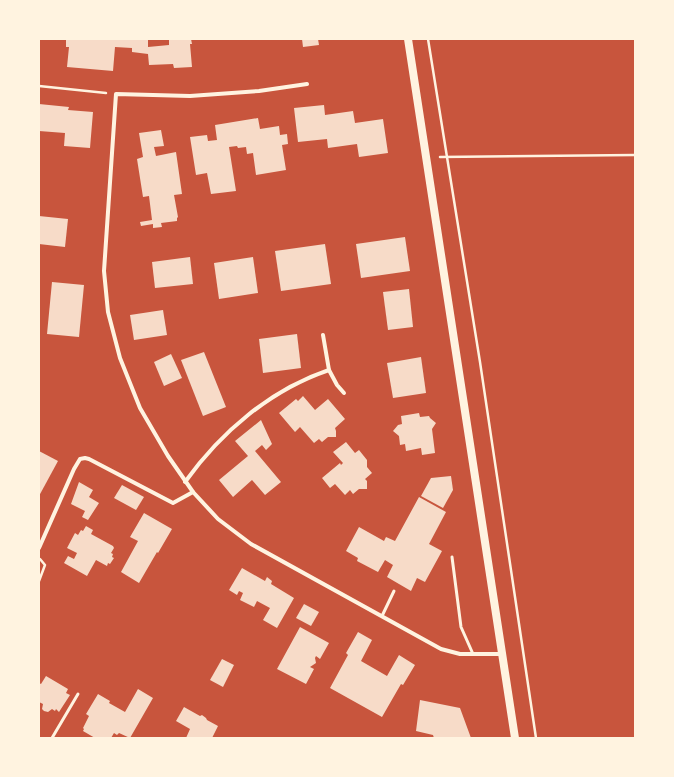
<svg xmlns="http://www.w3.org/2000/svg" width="674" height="777" font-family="'PT Sans Narrow',sans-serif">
  <rect width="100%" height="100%" fill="#c8553d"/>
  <g fill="#f7dbc8">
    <path d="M66 39H148V47L169 45V39H191L192 44H190L192 67 174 68 173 64 149 65 148 54 132 52V48L115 47 113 71 67 67 69 47H66Z"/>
    <path d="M302 39H318L319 45 303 47Z"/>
    <path d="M39 104 69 107 68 110 93 112 90 148 64 146 65 133 39 131Z"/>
    <path d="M324 105 325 115 353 111 355 123 383 119 388 153 359 157 357 144 328 148 327 139 298 142 294 108Z"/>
    <path d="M258 118 260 129 279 126 280 135 287 134 288 144 282 145 286 170 256 175 253 153 247 154 246 147 238 148 237 146 229 147 236 191 211 194 207 173 196 175 190 137 207 135 208 141 217 140 215 125Z"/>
    <path d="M161 130 164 146 154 147 156 156 176 152 182 194 174 195 178 217 177 218V221L161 223 162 227 153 228V224L141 226 140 222 152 220 149 196 143 197 137 159 143 157 139 133Z"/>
    <path d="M39 216 68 219 65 247 39 244Z"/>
    <path d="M405 237 410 271 361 278 356 244Z"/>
    <path d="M325 244 331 284 281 291 275 251Z"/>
    <path d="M190 257 193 284 155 288 152 262Z"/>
    <path d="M253 257 258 293 219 299 214 263Z"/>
    <path d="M52 282 84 285 79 337 47 334Z"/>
    <path d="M409 289 413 327 388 330 383 292Z"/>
    <path d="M163 310 167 335 134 340 130 315Z"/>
    <path d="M297 334 301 368 263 373 259 339Z"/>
    <path d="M204 352 226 407 203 416 181 360Z"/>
    <path d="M171 354 182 378 164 386 154 362Z"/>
    <path d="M421 357 426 393 393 398 387 363Z"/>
    <path d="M303 396 315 410 328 399 345 419 335 428 336 431V437H328L322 442 319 439 314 443 300 427 295 432 279 413 296 399 298 401Z"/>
    <path d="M419 413 420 417 429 416 430 418 436 423 432 429 435 453 422 455 421 448 406 451 405 444 400 445 399 436 393 431 398 425 402 424 401 416Z"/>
    <path d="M261 420 272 444 266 450 262 445 255 451 281 482 265 495 252 480 233 497 219 480 248 456 235 441Z"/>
    <path d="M346 442 355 453 359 450 367 460V467L372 473 365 479 367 481V489H359L353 494 350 490 345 495 335 484 330 488 322 478 340 463 341 465 343 463 333 452Z"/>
    <path d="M39 451 58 461 39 496Z"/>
    <path d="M451 476 453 490 443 508 421 496 431 478Z"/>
    <path d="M79 482 93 490 89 497 99 503 88 520 82 517 85 511 71 504Z"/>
    <path d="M122 485 144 497 136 510 114 498Z"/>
    <path d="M419 497 446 512 429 544 442 551 425 582 417 578 411 591 387 577 393 565 385 560 378 572 357 561 358 558 346 551 359 527 384 541 386 537 395 541Z"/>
    <path d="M144 513 172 529 158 553 157 552 139 583 121 572 138 541 130 537Z"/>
    <path d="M86 526 93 530 91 534 113 546 114 548 111 553 113 554 112 557 114 558 110 564 108 563 107 566 96 560 87 576 64 563 68 556 74 559 77 553 67 548 75 533 78 535 81 530 83 531Z"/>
    <path d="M242 568 265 581 267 577 272 581 271 584 294 598 277 628 263 620 270 608 257 601 254 607 240 600 243 593 239 591 237 595 229 590Z"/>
    <path d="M304 604 319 612 311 626 296 618Z"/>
    <path d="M300 627 329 643 320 659 316 656 315 658 316 663 310 667 314 669 306 684 277 669Z"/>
    <path d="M358 632 372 640 361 661 387 676 399 655 415 665 403 685 401 684 382 717 330 688 348 655 346 653Z"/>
    <path d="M222 659 234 665 223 687 210 680Z"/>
    <path d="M46 676 68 689 66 693 70 695 59 712 56 709 55 711 52 709 48 712 44 711 42 709 43 704 39 702V683L41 684Z"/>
    <path d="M138 689 153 698 130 738 119 733 117 735 114 733 111 738H95L83 731 84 729 83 728 89 716 86 714 98 694 110 701 109 703 125 712Z"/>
    <path d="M420 700 460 708 471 738H434L433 735 416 731Z"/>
    <path d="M184 707 200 716 202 715 206 718 207 720 218 726 212 738H186L190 729 176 721Z"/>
  </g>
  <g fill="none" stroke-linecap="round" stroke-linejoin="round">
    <g stroke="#fff3e0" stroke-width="2.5">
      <path d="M428 39 480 362 536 738"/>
      <path d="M39 86 106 93"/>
      <path d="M440 157 635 155"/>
      <path d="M39 581 45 565 40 559"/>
    </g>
    <g stroke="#fff3e0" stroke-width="3">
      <path d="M452 557 461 627 473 654"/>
      <path d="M382 616 394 591"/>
      <path d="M52 738 78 694"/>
    </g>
    <g stroke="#fff3e0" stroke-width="4">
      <path d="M307 84 259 91 190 96 116 94 104 271 108 312 120 358 140 408 168 456 193 492 218 519 251 544 441 649 460 654H502"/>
      <path d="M329 370 337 385 344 393"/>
      <path d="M185 482C221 432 270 390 329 370L323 335"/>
      <path d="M39 548 74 469 80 459 85 458 89 459 173 503 193 492"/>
    </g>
    <path stroke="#fff3e0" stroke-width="8" d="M408 39 515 738"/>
  </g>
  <rect width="674" height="777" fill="none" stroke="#fff3e0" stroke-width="80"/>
</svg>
